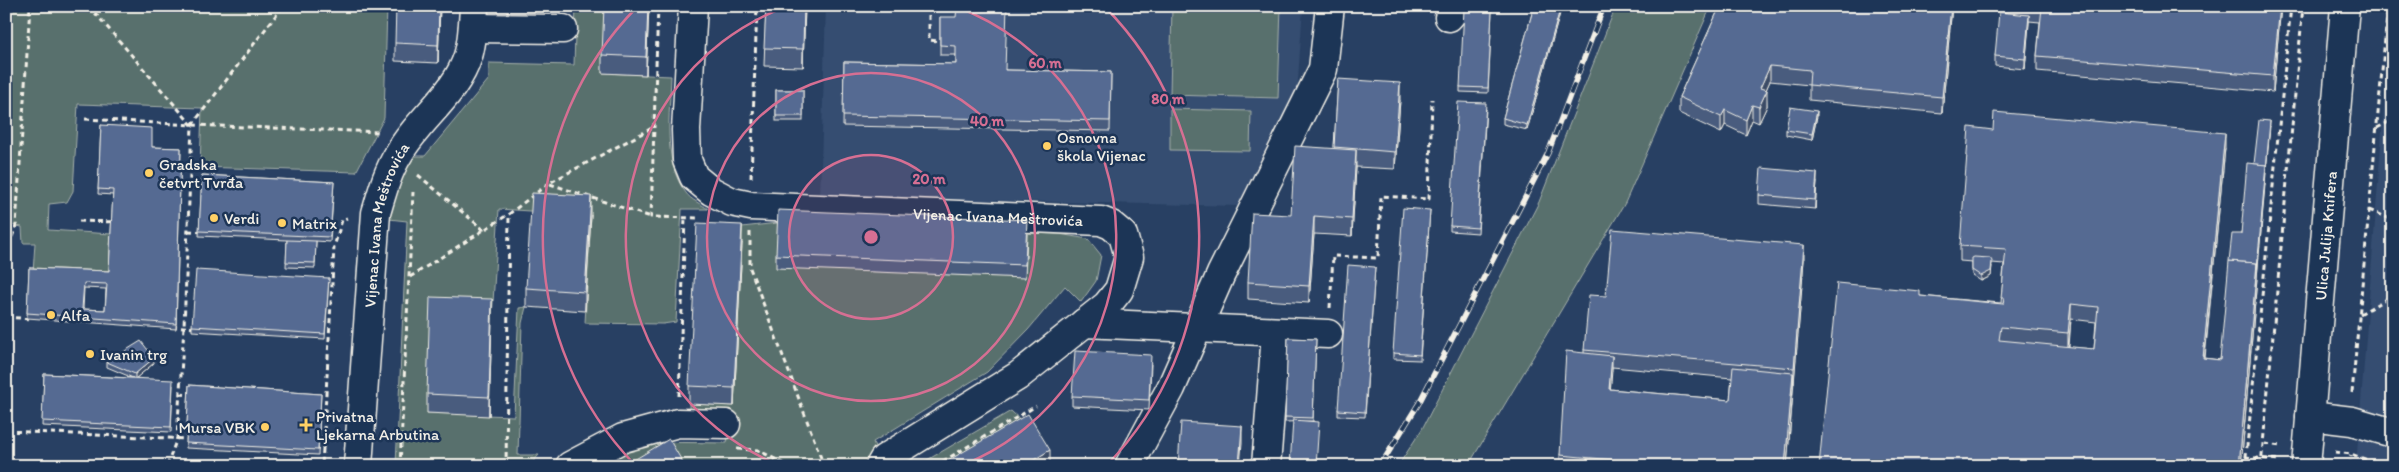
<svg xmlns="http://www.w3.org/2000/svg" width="2399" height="472" font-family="Itim,sans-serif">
  <rect width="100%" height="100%" fill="#284063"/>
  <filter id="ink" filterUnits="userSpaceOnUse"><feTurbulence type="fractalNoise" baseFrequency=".02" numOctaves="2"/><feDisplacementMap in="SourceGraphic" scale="10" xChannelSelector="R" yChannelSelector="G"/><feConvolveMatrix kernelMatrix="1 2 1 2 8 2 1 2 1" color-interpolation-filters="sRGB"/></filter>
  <g filter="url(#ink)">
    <g fill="#354d71">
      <path d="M826 6H1303L1297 95 1241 206 820 197Z"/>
      <path d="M2393 6V466H2356L2387 68Z"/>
    </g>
    <g fill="#58706d" stroke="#a6b0aa">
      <path d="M11 6H387L384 118 356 172 200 167 202 108 78 104 73 191 67 202 49 204 48 230 111 234 109 276 33 273 35 243H23L22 227 6 224V102Z"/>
      <path d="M576 6H605L602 73 671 76C670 113 662 162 686 193 691 200 701 204 708 209H682L676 322 663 324 585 323 591 215 499 209 492 318 427 413 514 416 519 308 526 307 522 323 518 455H539L529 466H374L396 465 407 221 389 219 398 180 412 156H425L489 79V63L574 65Z"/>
      <path d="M1172 6H1281L1278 98 1170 95Z"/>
      <path d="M1616 6H1711L1625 203 1468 466H1398L1422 429 1539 202Z"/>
      <path d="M1170 109 1251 111 1250 151 1170 150Z"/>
      <path d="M778 223 1025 278 1027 233 1059 234 1088 239 1101 255 1096 281 1081 302 1065 286 1028 330 987 372 873 442 878 454 864 466H603L645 442 727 443 730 418 689 416V404L734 406 742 227Z"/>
      <path d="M1011 411 1028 427 1051 466H917Z"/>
    </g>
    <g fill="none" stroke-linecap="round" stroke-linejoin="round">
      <g stroke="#f4f1e8" stroke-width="31">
        <g id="minor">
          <path id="s1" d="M693 6 686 130 687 160 694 177 711 191 732 202 751 206 1101 221 1111 225 1123 235 1129 257 1119 290 1107 305 1018 376 884 459 880 466"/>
          <path d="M1449 17 1458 6"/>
          <path d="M473 28 563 29"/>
          <path d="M1084 323 1328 334"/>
          <path d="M2310 416 2352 421 2393 433"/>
          <path id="s2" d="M358 466 376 213C382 193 387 173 398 155 417 120 456 95 468 56 473 40 473 23 474 6"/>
          <path d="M570 466 623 438 678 423 726 424"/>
          <path d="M1129 466 1171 388 1221 274 1323 69 1330 6"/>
          <path d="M1266 466 1276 333"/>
          <path id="s3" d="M2306 466 2345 6"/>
        </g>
      </g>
      <g stroke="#f4f1e8" stroke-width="3" stroke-dasharray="5 4" stroke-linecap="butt">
        <path d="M89 6 192 125 184 327 177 438 167 466"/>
        <path d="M658 6 651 217 700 218"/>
        <path d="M929 6V40L940 41"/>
        <path d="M6 50 9 6"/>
        <path d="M85 119 192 125 381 132"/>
        <path d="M192 125 283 6"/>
        <path d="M2377 128 2393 120"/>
        <path d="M418 175 484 230"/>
        <path d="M751 178 757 6"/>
        <path d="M550 184 651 217"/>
        <path d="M2369 210 2393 220"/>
        <path d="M79 221 116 222"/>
        <path d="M188 231 204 232"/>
        <path d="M750 232V268L824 466"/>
        <path d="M6 254 16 226 30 6"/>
        <path d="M410 277 509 214 549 183 654 127"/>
        <path d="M1330 308 1333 256 1378 258 1381 196 1429 199 1432 99"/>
        <path d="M2360 314 2393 295"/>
        <path d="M6 317 31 319"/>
        <path d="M172 326 196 328"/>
        <path d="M2352 393 2388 6"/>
        <path d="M180 394 191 395"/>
        <path d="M679 396 685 217"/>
        <path d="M6 431 190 439"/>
        <path d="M2265 444 2281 446"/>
        <path d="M314 449H323L322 466"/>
        <path d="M323 449 334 247 342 220 347 218"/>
        <path d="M737 449 758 450 788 466"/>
        <path d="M2335 452 2351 454 2384 466"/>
        <path d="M2245 457 2279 460"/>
        <path d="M400 466 413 192"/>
        <path d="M506 466 509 215"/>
        <path d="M935 466 1036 406"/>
        <path d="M2245 466 2291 6"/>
        <path d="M2261 466 2303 6"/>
        <path d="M2350 466 2351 455"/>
      </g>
      <use href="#minor" stroke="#1d3557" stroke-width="28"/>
      <g stroke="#f4f1e8" stroke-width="5.5">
        <path id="rail" d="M1380 466 1419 403 1548 153 1604 6"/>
      </g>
      <use href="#rail" stroke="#1d3557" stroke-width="4" stroke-dasharray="11" stroke-linecap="butt"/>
    </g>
    <g fill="#485c7e" stroke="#f4f1e8" fill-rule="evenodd">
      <path d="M440 6 438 63 395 61V43Z"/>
      <path d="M649 6 646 75 602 73V55Z"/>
      <path d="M766 6H805L803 67 764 66Z"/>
      <path d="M1027 6H1108V8Z"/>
      <path d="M1534 6H1562L1527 130 1503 124V118Z"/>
      <path d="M1720 6H1952L1942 113 1809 100V85L1770 81 1766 90 1767 106 1759 123 1752 120 1746 135 1725 125 1721 133 1679 113V97Z"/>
      <path d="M2004 6H2281L2273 92 2037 71V56L2040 22 2029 21 2025 69 1995 66V56L2004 12Z"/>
      <path d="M1492 11 1488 93 1460 92V87Z"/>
      <path d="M940 17 1006 70 1111 72 1110 131 843 126 844 62 956 64V55H940Z"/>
      <path d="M1338 79 1400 100 1395 169 1356 167 1352 236 1314 234 1309 303 1248 299V282L1334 149Z"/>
      <rect x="776" y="90" width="27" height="31"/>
      <path d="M1486 109 1478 233 1450 231V226Z"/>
      <path d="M1817 116 1812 140 1786 135V130Z"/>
      <path d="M101 125 152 147 181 148 176 329 27 318 29 268 109 271 113 195 98 194ZM84 288 106 289 105 310 83 309Z"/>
      <path d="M2270 126 2241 466H1819L1920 296 2001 303 2004 264 1992 263 1991 276 1981 281 1972 275V262L1960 261V246L1993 130 2225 148 2205 358 2220 360 2241 234 2254 164ZM2071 319 2096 322 2094 349 2069 347Z"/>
      <path d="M202 175 334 182 330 242 316 241 315 268 286 267 287 240 199 236Z"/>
      <path d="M1817 182 1815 209 1759 204V195Z"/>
      <path d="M1430 210 1420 360 1393 359V353Z"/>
      <path d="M591 215 585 311 526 307V288Z"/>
      <path d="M1027 233 1025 278 776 268V255Z"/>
      <path d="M742 243 734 406 689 404V386Z"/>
      <path d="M1804 260 1787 466H1560V455L1584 353V350L1606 296ZM1612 367 1732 378 1730 400 1610 389Z"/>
      <path d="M1375 267 1365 417 1338 416V410Z"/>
      <path d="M329 278 325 339 192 331V326Z"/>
      <path d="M492 318 489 416 427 413V394Z"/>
      <path d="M1288 338 1316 339 1313 421 1285 422Z"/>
      <path d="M107 362 154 363 136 378 173 385 171 432 42 426 44 374 133 378 107 367Z"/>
      <path d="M1151 364 1149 410 1072 406V396Z"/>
      <path d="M189 385 321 394 318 455 186 448Z"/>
    </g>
    <g fill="#3b4b66" stroke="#f4f1e8">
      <path d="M439 6H440L438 63V45Z"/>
      <path d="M648 6H649L646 75V57Z"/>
      <path d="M804 6H805L803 67V49Z"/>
      <path d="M1561 6H1562L1527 130V125Z"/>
      <path d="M1951 6H1952L1942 113V97Z"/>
      <path d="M2280 6H2281L2273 92V76Z"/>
      <path d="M2029 15V24L2025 69V59Z"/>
      <path d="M1770 66V81L1760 103V88Z"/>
      <path d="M1400 83V100L1395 169V152Z"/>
      <path d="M1767 90V106L1759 123V107Z"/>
      <path d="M1752 105V120L1746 135V120Z"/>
      <path d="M1725 110V125L1721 133V117Z"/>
      <path d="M1817 111V116L1812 140V134Z"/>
      <path d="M2270 121 2257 278 2241 466H2239Z"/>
      <path d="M2225 133V148L2203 373V358Z"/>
      <path d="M1356 150V168L1352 236V219Z"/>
      <path d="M1817 173V182L1815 209V200Z"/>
      <path d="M591 196V215L585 311V292Z"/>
      <path d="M1314 216V234L1309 303V286Z"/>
      <path d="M742 225V243L734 406V388Z"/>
      <path d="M1804 245V260L1794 384V368Z"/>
      <path d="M1992 266 1991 276 1981 281V276Z"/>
      <path d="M492 299V318L489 416V397Z"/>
      <path d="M2071 304V319L2068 348V333Z"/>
      <path d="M1612 356V371L1609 404V389Z"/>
      <path d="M154 358V363L135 379V374Z"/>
      <path d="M1793 373V388L1787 466H1785Z"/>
      <path d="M1242 426V443L1240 466H1239Z"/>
      <path d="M1050 450V463L1046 466H1024Z"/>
    </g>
    <g fill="#546b92" stroke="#f4f1e8" fill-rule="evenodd">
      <path d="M396 6H439L438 45 395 43Z"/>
      <path d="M604 6H648L646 57 602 55Z"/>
      <path d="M766 6H804L803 49 764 48Z"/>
      <path d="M957 6H1007L1005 70 1111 72 1110 121 843 116 844 62 956 64V46L940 45V17H956Z"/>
      <path d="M1534 6H1561L1527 125 1503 118Z"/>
      <path d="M1720 6H1951L1942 97 1809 85 1810 70 1770 66 1760 88 1767 90 1759 107 1752 105 1746 120 1725 110 1721 117 1679 97Z"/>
      <path d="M2038 6H2280L2273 76 2037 56 2042 7Z"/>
      <path d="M1464 9 1492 11 1488 88 1460 87Z"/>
      <path d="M1999 12 2029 15 2025 59 1995 56Z"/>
      <path d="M1338 79 1400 83 1395 152 1334 147Z"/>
      <rect x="776" y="90" width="27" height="26"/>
      <path d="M1458 102 1486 103 1478 228 1450 226Z"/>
      <path d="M1790 107 1817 111 1812 134 1786 130Z"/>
      <path d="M1994 112 2225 133 2203 358 2220 360 2229 261 2257 263 2239 466H1819L1837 283 1920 291V296L2003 304 2004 298H2001L2006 249 1960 246 1969 127 1993 130ZM2071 304 2098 307 2094 349 1999 340 2001 327 2068 333Z"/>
      <path d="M2259 120 2270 121 2266 170V165L2254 164Z"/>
      <path d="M101 125 152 128V147L181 148 176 324 27 313 29 268 109 271 113 190 98 189ZM84 283 107 284 105 310 82 309Z"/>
      <path d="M1295 146 1356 150 1352 219 1314 216 1309 286 1248 282 1252 213 1291 215Z"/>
      <path d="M2247 163 2266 165 2257 269V263L2229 261 2232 234H2241Z"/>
      <path d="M1761 168 1817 173 1815 200 1759 195Z"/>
      <path d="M202 175 334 182 330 237 199 231Z"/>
      <path d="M532 193 591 196 585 292 526 288Z"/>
      <path d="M1403 208 1430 210 1420 355 1393 353Z"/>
      <path d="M778 210 1027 220 1025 265 776 255Z"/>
      <path d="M697 223 742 225 734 388 689 386Z"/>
      <path d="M1612 229 1804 245 1794 368 1584 350 1589 295 1606 296Z"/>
      <path d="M287 240 316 241 315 263 286 262Z"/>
      <path d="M1974 257 1990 258 1992 261 1991 271 1981 276 1972 270V258Z"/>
      <path d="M1348 265 1375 267 1365 412 1338 410Z"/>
      <path d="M196 270 329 278 325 334 192 326Z"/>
      <path d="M430 297 492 299 489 397 427 394Z"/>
      <path d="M1288 338 1316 339 1313 418 1285 417Z"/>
      <path d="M141 341 154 358 135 374 107 362Z"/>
      <path d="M1075 351 1151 355 1149 400 1072 396Z"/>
      <path d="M1566 351 1612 356 1609 389 1730 400 1733 367 1793 373 1785 466H1678L1560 455Z"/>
      <path d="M44 374 173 380 171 427 42 421Z"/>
      <path d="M189 385 321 394 318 450 186 443Z"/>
      <path d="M1028 414 1050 450 1024 466H939Z"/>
      <path d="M1293 420 1319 422 1316 466H1290Z"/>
      <path d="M1181 422 1242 426 1239 466H1178Z"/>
      <path d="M669 439 685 466H624Z"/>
    </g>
  </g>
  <circle cx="871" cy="237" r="82" fill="#d66f93" fill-opacity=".12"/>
  <g fill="none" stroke="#d66f93" stroke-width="2.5">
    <circle cx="871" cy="237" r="82"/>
    <circle cx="871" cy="237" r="164"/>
    <path d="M779 465A246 246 0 0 1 785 7M957 7A246 246 0 0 1 963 465"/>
    <path d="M635 465A328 328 0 0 1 637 7M1105 7A328 328 0 0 1 1107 465"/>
  </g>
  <g fill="#ffd166" stroke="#1d3557" stroke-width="2">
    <circle cx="1047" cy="146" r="5"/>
    <circle cx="149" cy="173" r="5"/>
    <circle cx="214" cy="218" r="5"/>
    <circle cx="282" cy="223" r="5"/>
    <circle cx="51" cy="315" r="5"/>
    <circle cx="90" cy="354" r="5"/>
    <path d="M303.5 417.5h5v5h5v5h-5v5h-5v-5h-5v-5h5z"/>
    <circle cx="265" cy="427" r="5"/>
  </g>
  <g text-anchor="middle" stroke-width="5" stroke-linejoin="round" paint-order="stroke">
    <g font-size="16" fill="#f4f1e8" stroke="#1d3557" text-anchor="start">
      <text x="1057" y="143">Osnovna<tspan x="1057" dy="18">škola Vijenac</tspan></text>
      <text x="159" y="170">Gradska<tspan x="159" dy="18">četvrt Tvrđa</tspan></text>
      <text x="224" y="224">Verdi</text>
      <text x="292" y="229">Matrix</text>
      <text x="61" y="321">Alfa</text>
      <text x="100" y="360">Ivanin trg</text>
      <text x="316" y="422">Privatna<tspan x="316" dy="18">Ljekarna Arbutina</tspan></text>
      <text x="255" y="433" text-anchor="end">Mursa VBK</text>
    </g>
    <g font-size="16" fill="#f4f1e8" stroke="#1d3557">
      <text dy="6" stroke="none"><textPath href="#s1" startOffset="485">Vijenac Ivana Meštrovića</textPath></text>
      <text dy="6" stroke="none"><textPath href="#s2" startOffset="244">Vijenac Ivana Meštrovića</textPath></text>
      <text dy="6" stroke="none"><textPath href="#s3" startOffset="231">Ulica Julija Knifera</textPath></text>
    </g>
  </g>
  <circle cx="871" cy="237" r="8" fill="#d66f93" stroke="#1d3557" stroke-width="2.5"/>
  <g font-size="15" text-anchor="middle" font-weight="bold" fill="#d66f93" stroke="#1d3557" stroke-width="5" stroke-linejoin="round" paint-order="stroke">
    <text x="1045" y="68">60 m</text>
    <text x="1168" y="104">80 m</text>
    <text x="987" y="126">40 m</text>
    <text x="929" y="184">20 m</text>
  </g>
  <rect width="2399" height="472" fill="none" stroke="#1d3557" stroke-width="25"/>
  <rect x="12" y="12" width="2374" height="447" fill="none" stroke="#f4f1e8" stroke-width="2" filter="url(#ink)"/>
</svg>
